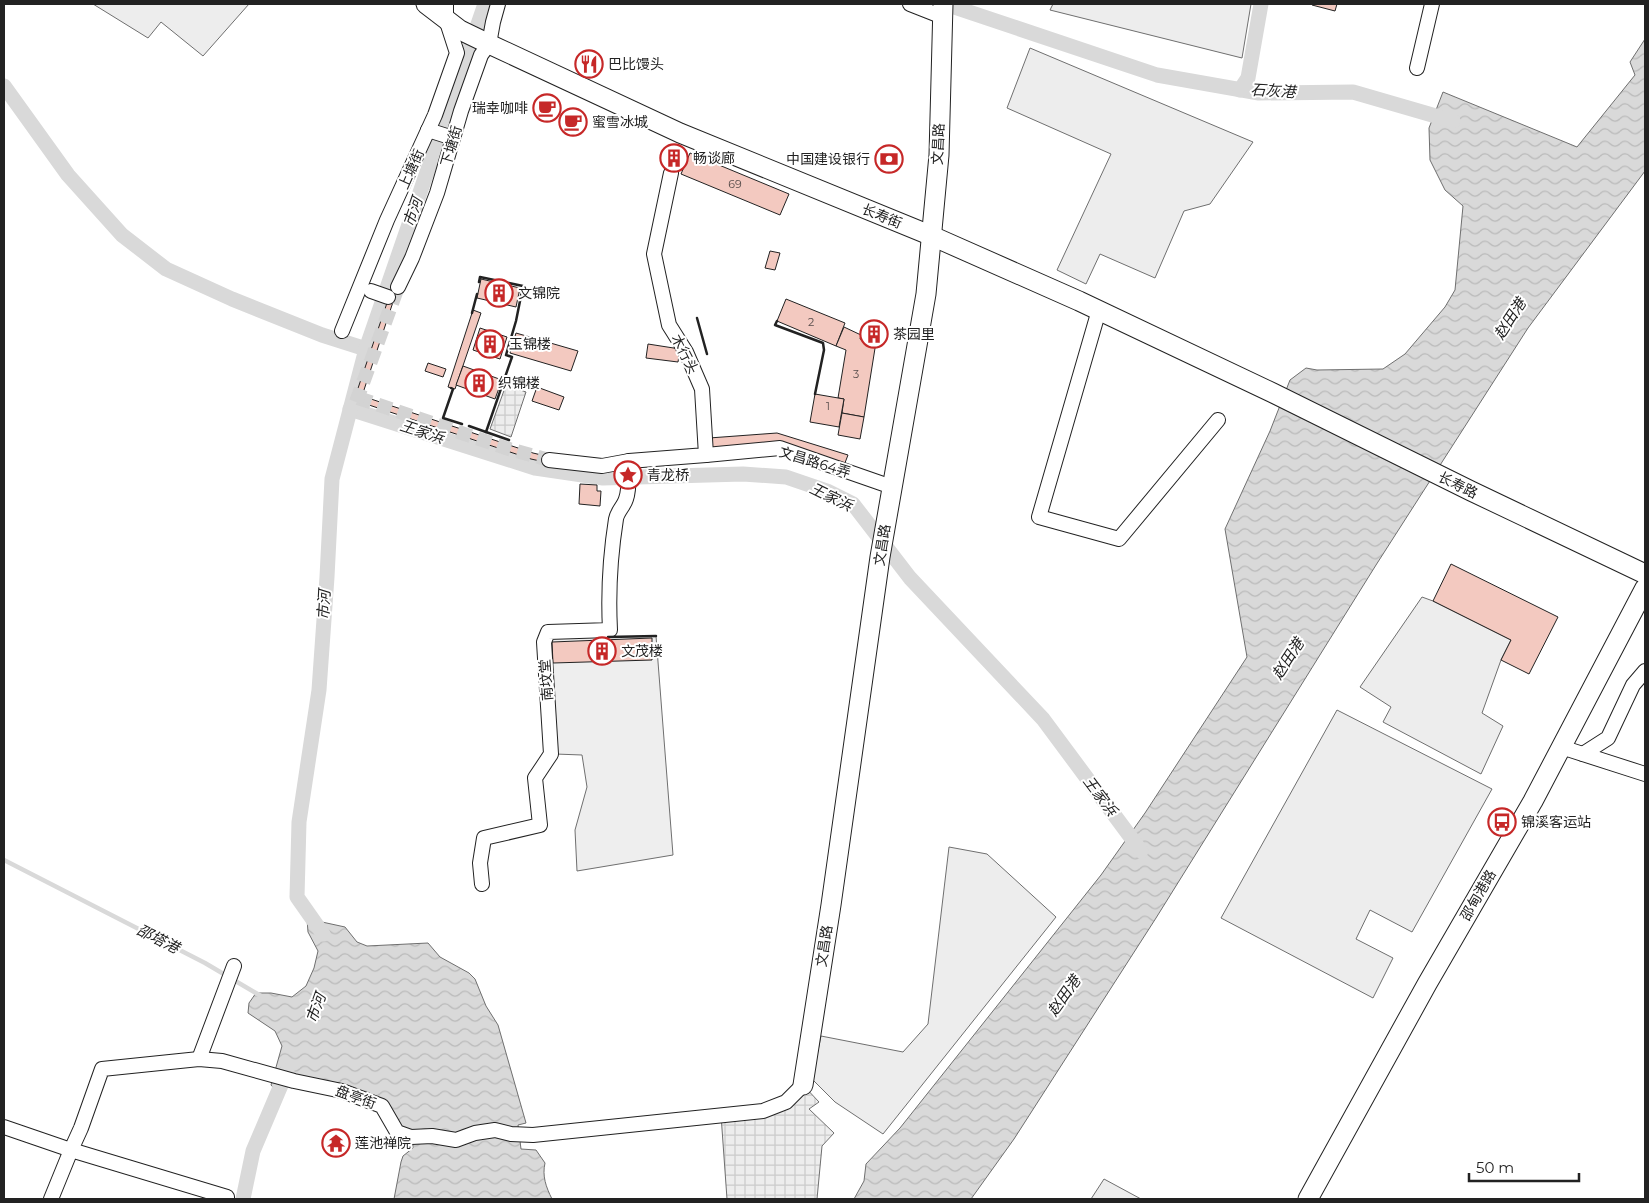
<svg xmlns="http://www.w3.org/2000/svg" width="1649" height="1203" font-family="Montserrat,'Noto Sans SC',sans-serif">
  <defs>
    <pattern id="plaza-grid" width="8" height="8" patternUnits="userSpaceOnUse" patternTransform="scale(1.25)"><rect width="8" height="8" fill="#ededed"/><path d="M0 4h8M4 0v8" fill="none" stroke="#cbcbcb"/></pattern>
    <pattern id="water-waves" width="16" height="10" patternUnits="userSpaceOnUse" patternTransform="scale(1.25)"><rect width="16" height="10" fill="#d9d9d9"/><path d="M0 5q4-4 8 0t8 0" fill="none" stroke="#bababa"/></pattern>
  </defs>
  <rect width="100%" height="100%" fill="#fff"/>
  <path fill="#eee" stroke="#6f6f6f" d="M656 636 673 855 577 871 575 830 587 787 582 755 555 754 549 638Z"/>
  <g fill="#ededed" stroke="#6f6f6f">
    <path d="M93 4H92H249L203 56 161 22 148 38Z"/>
    <path d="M1053 4H1251L1242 58 1050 10Z"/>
    <path d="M1030 48 1253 142 1210 204 1184 211 1155 278 1100 254 1086 284 1057 270 1111 154 1007 108Z"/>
    <path d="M1422 597 1433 601 1511 640 1501 660 1482 713 1503 726 1481 774 1383 722 1391 707 1360 687Z"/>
    <path d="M1337 710 1492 789 1412 932 1370 910 1356 939 1393 958 1373 998 1221 918Z"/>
    <path d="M949 847 987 854 1056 917 883 1134 835 1102 812 1079 821 1036 903 1052 928 1024Z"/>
    <path d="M1104 1179 1141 1199H1091Z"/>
  </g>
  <g fill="url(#plaza-grid)" stroke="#6f6f6f">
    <path d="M506 385 526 392 511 437 490 429Z"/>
    <path d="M803 1085 819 1102 809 1109 834 1133 822 1146 817 1199H727L721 1115 763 1111Z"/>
  </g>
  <g fill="url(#water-waves)" stroke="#6f6f6f">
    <path d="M1645 39V171L1528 328 1376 565 1156 918 1014 1139 971 1199H854L864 1181 866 1164 900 1128 1101 875 1145 813 1247 657 1225 529 1270 431 1290 380 1306 368 1317 370 1383 369 1405 354 1445 307 1455 290 1463 206 1445 190 1430 160 1429 128 1443 92 1577 147 1635 75 1630 62Z"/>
    <path d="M312 916 322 922 345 927 357 942 367 946 428 943 440 957 469 973 475 979 486 1006 498 1025 526 1123 518 1125 521 1149 536 1150 545 1163C542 1176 546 1187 552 1199H394L401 1162 403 1156 413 1148 412 1134 397 1127 383 1104 291 1077 285 1090C279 1091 275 1090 271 1085L282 1046 275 1031 248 1013 249 1003 256 993H271L292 997 306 986 314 968 318 951 308 932 307 919Z"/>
  </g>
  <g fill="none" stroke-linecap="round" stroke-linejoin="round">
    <path stroke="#d9d9d9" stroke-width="4.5" d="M4 860 205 963 261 996"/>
    <g stroke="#d9d9d9" stroke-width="15">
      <path d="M945 4 1157 75 1259 93 1353 92 1453 121"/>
      <path d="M4 86 68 175 122 235 166 269 232 299 322 335 366 349"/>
      <path d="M1240 90 1248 78 1261 4"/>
      <path d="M350 409 535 468 603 478 743 474 786 477 827 491 853 504 910 578 1043 719 1141 851"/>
      <path d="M323 934 297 897 299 822 319 690 327 577 332 479 366 349 485 4"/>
      <path d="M243 1199 253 1151 287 1071"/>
    </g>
  </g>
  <g fill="#f3c9c0" stroke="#222">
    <path d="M1312 4H1337L1335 11 1312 5Z"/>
    <path d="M663 152 686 161 685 164 662 155Z"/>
    <path d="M690 153 789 194 780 215 681 174Z"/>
    <path d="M770 251 780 253 775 270 765 268Z"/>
    <path d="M481 279 520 288 516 307 477 298Z"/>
    <path d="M786 299 845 323 836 346 777 321Z"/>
    <path d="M388 300 393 302 360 402 354 400Z"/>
    <path d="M473 310 481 313 455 389 448 387Z"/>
    <path d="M873 325 878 327 876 342 871 341Z"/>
    <path d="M844 327 861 335 860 339 876 342 864 417 842 413 844 399 838 398 846 350 836 346Z"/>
    <path d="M480 328 507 337 500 359 473 350Z"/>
    <path d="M516 333 578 351 571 371 510 353Z"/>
    <path d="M648 344 680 349 678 362 646 358Z"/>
    <path d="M428 363 446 369 443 377 425 371Z"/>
    <path d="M463 366 502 380 495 399 456 385Z"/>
    <path d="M537 387 564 397 559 410 532 401Z"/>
    <path d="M815 394 844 399 839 427 810 422Z"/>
    <path d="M362 396 533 453 550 457 549 463 531 459 360 402Z"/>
    <path d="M842 413 864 417 860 439 838 435Z"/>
    <path d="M777 433 848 455 843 468 775 445 710 451 709 438Z"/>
    <path d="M580 484 597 485V491H601L600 506 579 504Z"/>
    <path d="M1451 564 1558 617 1529 674 1501 660 1511 640 1433 601Z"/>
    <path d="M652 638V660L553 663 552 642Z"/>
  </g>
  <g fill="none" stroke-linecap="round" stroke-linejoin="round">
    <g stroke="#d3d3d3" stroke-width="14" stroke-dasharray="14 7" stroke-linecap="butt">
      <path d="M358 398 509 449 549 460"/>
      <path d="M356 402 398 287"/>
    </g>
    <g stroke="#222" stroke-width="16">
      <g id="street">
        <path d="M910 4 943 17"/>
        <path d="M1417 68 1432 4"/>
        <path d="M428 130 453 138"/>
        <path d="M398 287 412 258 437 193 461 111 481 55 489 44 493 22 498 4"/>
        <path d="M371 291 388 297"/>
        <path d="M1099 310 1039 517 1119 539 1218 420"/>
        <path d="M342 331 387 220 435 115 457 53 446 19V4"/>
        <path d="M706 455 780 448 892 487"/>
        <path d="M549 460 602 466 629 461"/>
        <path d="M1561 747 1645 774"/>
        <path d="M1583 754 1608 738 1633 685 1645 671"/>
        <path d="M482 884 480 863 484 838 540 825 535 778 551 754 544 642 548 632 610 630C608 592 610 557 616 519 617 512 624 506 626 499 630 488 628 474 629 461L706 455 702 389 686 352 669 325 654 254 671 173"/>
        <path d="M199 1059 234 966"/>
        <path d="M4 1127 71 1150 81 1128 102 1069 199 1059 222 1061 294 1081 342 1091 382 1106 397 1132 411 1137 432 1136 456 1140 475 1133 495 1130 511 1134 533 1135 763 1111 786 1102 803 1085"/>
        <path d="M51 1199 71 1150 227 1197"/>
      </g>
    </g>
    <g stroke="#222" stroke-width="21">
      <g id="secondary">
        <path d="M426 4 460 30 489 44 680 133 932 236 1079 301 1273 393 1471 491 1645 574"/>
        <path d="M803 1085 831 905 880 557 926 294 939 155 943 4"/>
        <path d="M1308 1199 1427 984 1533 801 1645 588"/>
      </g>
    </g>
    <use href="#street" stroke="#fff" stroke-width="14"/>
    <use href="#secondary" stroke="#fff" stroke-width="19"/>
    <g stroke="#222" stroke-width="2.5">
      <path d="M472 313 477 294"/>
      <path d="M697 318 707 354"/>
      <path d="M777 321 775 325 823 343 824 350 815 394"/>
      <path d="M451 388 453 389 443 418 462 424"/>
      <path d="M469 426 486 432 512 357 506 355 516 321 523 286 480 277 479 282"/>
      <path d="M486 432 509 440"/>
      <path d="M608 637 656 636"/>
    </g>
  </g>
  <defs>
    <g id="restaurant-ring" transform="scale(1.4375)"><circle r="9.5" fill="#fff" stroke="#c62828" stroke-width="1.5"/><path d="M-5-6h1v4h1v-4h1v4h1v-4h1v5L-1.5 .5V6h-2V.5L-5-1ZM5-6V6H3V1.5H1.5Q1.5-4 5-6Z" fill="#c62828"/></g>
    <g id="cafe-ring" transform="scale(1.4375)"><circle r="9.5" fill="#fff" stroke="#c62828" stroke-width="1.5"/><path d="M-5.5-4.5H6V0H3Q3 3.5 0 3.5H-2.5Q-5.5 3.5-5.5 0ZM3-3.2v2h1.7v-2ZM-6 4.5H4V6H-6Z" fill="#c62828"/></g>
    <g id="building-ring" transform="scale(1.4375)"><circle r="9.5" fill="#fff" stroke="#c62828" stroke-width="1.5"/><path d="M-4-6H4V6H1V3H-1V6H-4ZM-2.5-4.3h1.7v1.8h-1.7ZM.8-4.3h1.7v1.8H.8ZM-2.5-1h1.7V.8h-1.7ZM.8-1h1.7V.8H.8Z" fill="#c62828"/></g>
    <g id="bank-ring" transform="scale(1.4375)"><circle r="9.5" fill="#fff" stroke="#c62828" stroke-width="1.5"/><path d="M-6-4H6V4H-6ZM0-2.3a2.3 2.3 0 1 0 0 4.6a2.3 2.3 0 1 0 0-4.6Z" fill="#c62828"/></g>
    <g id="sight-ring" transform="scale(1.4375)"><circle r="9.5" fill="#fff" stroke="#c62828" stroke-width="1.5"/><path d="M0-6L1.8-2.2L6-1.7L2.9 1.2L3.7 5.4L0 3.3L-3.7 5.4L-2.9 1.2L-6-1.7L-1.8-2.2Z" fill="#c62828"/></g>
    <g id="bus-ring" transform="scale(1.4375)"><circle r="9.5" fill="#fff" stroke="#c62828" stroke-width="1.5"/><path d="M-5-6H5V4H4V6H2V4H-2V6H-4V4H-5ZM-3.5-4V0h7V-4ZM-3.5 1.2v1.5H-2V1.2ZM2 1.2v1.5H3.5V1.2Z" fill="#c62828"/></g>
    <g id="temple-ring" transform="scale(1.4375)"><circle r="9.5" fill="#fff" stroke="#c62828" stroke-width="1.5"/><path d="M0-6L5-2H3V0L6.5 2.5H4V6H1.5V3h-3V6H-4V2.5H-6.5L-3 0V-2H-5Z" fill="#c62828"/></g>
  </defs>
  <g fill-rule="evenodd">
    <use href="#restaurant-ring" x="589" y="64"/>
    <use href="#cafe-ring" x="547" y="108"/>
    <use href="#cafe-ring" x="573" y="122"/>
    <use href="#building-ring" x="674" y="158"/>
    <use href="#bank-ring" x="889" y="159"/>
    <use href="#building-ring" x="499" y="293"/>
    <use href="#building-ring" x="874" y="334"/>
    <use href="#building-ring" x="490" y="344"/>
    <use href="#building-ring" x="479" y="383"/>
    <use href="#sight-ring" x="628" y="475"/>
    <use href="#building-ring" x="602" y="651"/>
    <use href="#bus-ring" x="1502" y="822"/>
    <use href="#temple-ring" x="336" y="1143"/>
  </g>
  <g text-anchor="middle" stroke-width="4" stroke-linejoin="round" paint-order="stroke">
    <g font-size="11" fill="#564c4a">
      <text x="735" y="188">69</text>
      <text x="811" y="326">2</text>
      <text x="856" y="378">3</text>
      <text x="828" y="410">1</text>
    </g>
    <g font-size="14" fill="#222" stroke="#fff" text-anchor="start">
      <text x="608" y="69">巴比馒头</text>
      <text x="528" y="113" text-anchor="end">瑞幸咖啡</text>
      <text x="592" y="127">蜜雪冰城</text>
      <text x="693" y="163">畅谈廊</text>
      <text x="870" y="164" text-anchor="end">中国建设银行</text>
      <text x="518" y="298">文锦院</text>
      <text x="893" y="339">茶园里</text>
      <text x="509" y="349">玉锦楼</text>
      <text x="498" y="388">织锦楼</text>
      <text x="647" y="480">青龙桥</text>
      <text x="621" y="656">文茂楼</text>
      <text x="1521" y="827">锦溪客运站</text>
      <text x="355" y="1148">莲池禅院</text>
    </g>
    <g font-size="14" fill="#222" stroke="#fff">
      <text transform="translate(938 144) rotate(-87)" y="5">文昌路</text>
      <text transform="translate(451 146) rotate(-74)" y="5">下塘街</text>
      <text transform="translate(411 169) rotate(-66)" y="5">上塘街</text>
      <text transform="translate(882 216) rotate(22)" y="5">长寿街</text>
      <text transform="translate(685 354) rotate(63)" y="5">木行头</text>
      <text transform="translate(815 462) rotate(17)" y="5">文昌路64弄</text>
      <text transform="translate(1458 485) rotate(26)" y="5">长寿路</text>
      <text transform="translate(882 545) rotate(-81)" y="5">文昌路</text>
      <text transform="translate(546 680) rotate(-94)" y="5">南坟堂</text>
      <text transform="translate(1478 895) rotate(-60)" y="5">邵甸港路</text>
      <text transform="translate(824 946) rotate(-81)" y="5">文昌路</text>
      <text transform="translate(356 1097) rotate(20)" y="5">盘亭街</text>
    </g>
    <g font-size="15" font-style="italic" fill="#222" stroke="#fff">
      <text transform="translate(1273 91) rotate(3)" y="5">石灰港</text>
      <text transform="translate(413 212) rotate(-71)" y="5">市河</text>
      <text transform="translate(1510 319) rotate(-57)" y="5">赵田港</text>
      <text transform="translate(422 432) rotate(18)" y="5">王家浜</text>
      <text transform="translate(831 497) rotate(26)" y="5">王家浜</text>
      <text transform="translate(324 605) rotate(-87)" y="5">市河</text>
      <text transform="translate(1288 659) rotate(-57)" y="5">赵田港</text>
      <text transform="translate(1100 796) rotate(53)" y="5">王家浜</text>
      <text transform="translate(158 939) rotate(27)" y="5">邵塔港</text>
      <text transform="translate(1064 996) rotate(-55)" y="5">赵田港</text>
      <text transform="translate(316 1008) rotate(-70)" y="5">市河</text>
    </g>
  </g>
  <rect width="1649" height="1203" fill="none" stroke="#222222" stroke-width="10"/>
  <path d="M1469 1173v8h110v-8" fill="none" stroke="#222222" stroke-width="2.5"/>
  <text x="1476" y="1173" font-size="15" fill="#222222" stroke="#ffffff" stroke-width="4" paint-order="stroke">50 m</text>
</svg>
